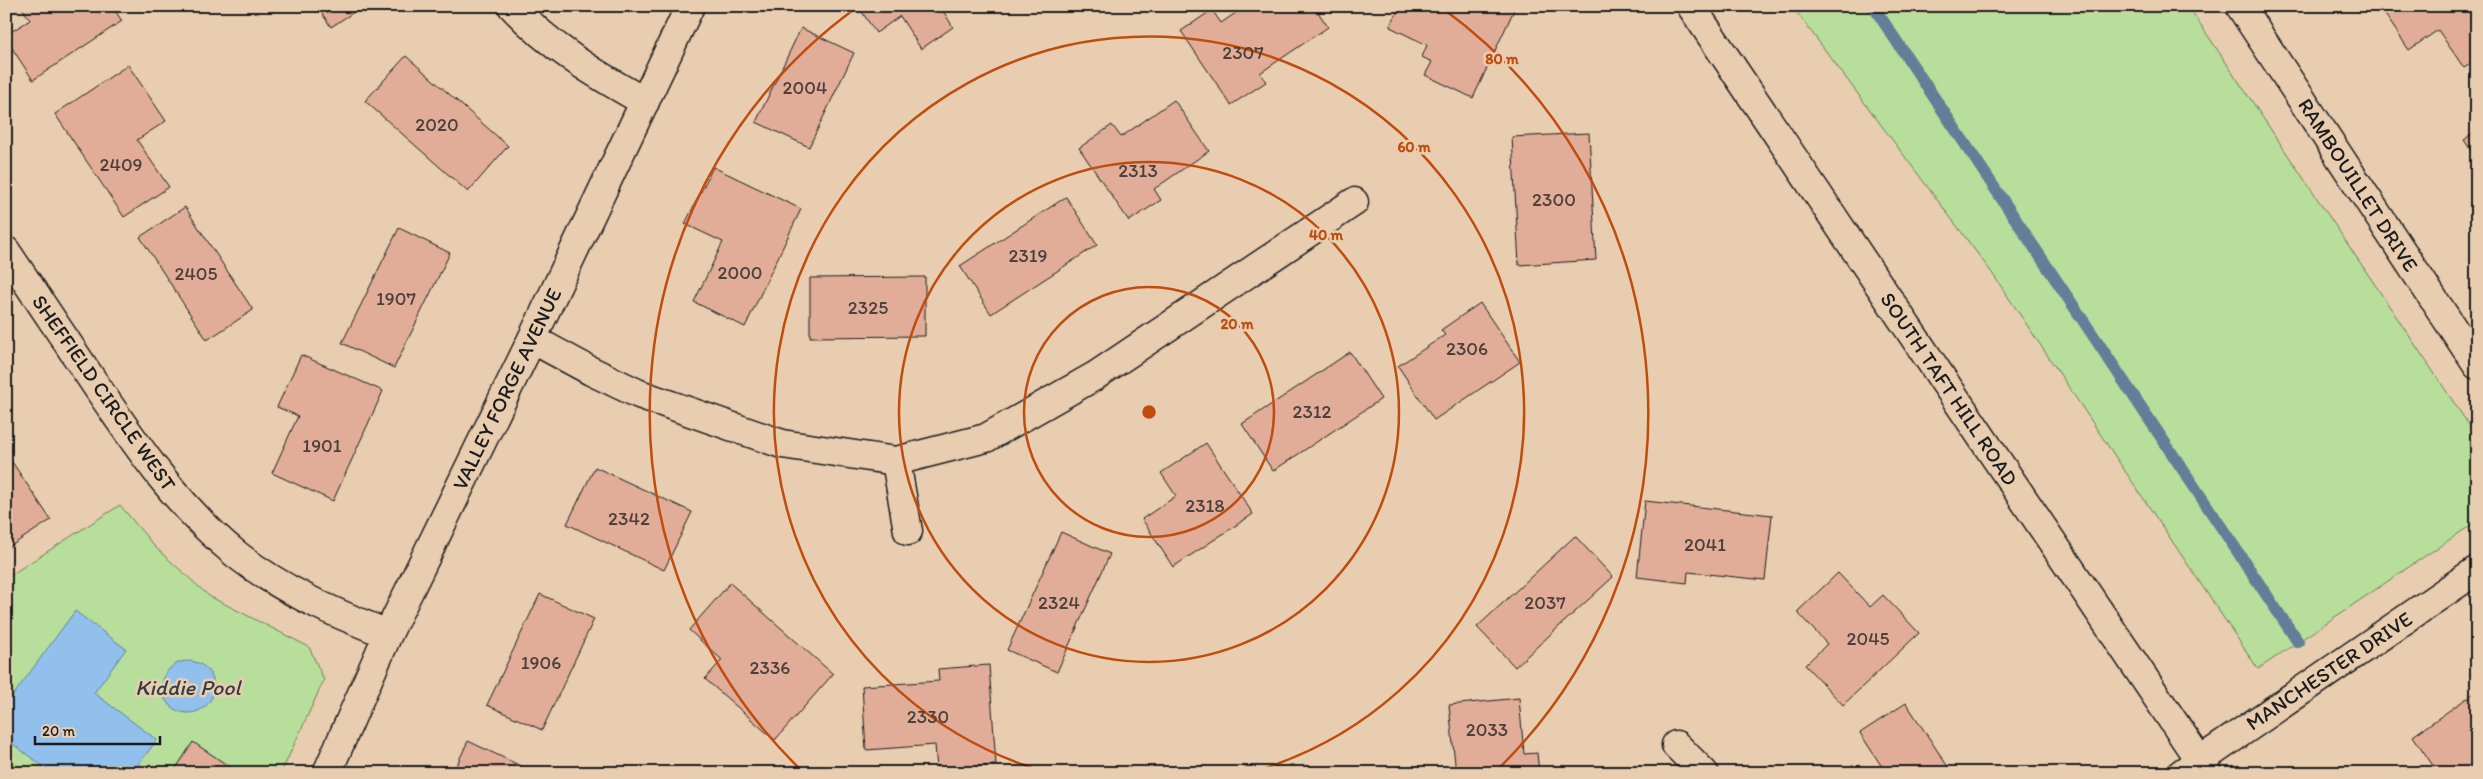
<svg xmlns="http://www.w3.org/2000/svg" width="2483" height="779" font-family="Itim,sans-serif">
  <rect width="100%" height="100%" fill="#e9cdb0"/>
  <filter id="ink" filterUnits="userSpaceOnUse"><feTurbulence type="fractalNoise" baseFrequency=".02" numOctaves="2"/><feDisplacementMap in="SourceGraphic" scale="10" xChannelSelector="R" yChannelSelector="G"/><feConvolveMatrix kernelMatrix="1 2 1 2 8 2 1 2 1" color-interpolation-filters="sRGB"/></filter>
  <g filter="url(#ink)">
    <g fill="#b7de9a" stroke="#6a7d5b">
      <path d="M1792 6H2188L2477 437V521L2258 669 1992 273Z"/>
      <path d="M120 505 155 547 209 596 309 647 324 680 281 773H6V578Z"/>
    </g>
    <g fill="#92c0ed" stroke="#637e99">
      <path d="M75 611 126 649 94 693 157 740 132 773H52L6 739V705Z"/>
      <circle cx="188" cy="687" r="26"/>
    </g>
    <g fill="none" stroke-linecap="round" stroke-linejoin="round">
      <path stroke="#637e99" stroke-width="12" d="M1873 6 2298 642"/>
    </g>
    <g fill="#e1ad99" stroke="#1c1c1c">
      <path d="M21 6H112L122 21 33 80 6 39V35L30 20Z"/>
      <path d="M317 6H363L331 27Z"/>
      <path d="M858 6H940L953 27 921 49 900 16 876 33Z"/>
      <path d="M1246 6H1314L1328 27 1260 73 1266 82 1231 105 1181 31 1212 10 1221 23Z"/>
      <path d="M1400 6H1506L1514 10 1473 98 1425 75 1432 62 1422 57 1427 45 1390 27Z"/>
      <path d="M2394 6H2477V60L2464 68 2438 30 2409 50 2384 13Z"/>
      <path d="M801 28 854 53 809 147 756 122Z"/>
      <path d="M406 56 508 146 468 192 365 101Z"/>
      <path d="M128 65 166 121 137 140 169 187 124 217 55 114Z"/>
      <path d="M1174 100 1209 151 1154 189 1161 200 1129 221 1079 148 1112 125 1121 137Z"/>
      <path d="M2477 131V159L2464 140Z"/>
      <path d="M1589 133 1596 260 1519 265 1512 137Z"/>
      <path d="M713 167 801 209 745 327 694 302 723 242 685 224Z"/>
      <path d="M1066 197 1097 245 991 314 960 266Z"/>
      <path d="M185 207 253 310 207 340 140 237Z"/>
      <path d="M399 228 450 253 394 368 342 343Z"/>
      <path d="M925 277V336L810 337V278Z"/>
      <path d="M1480 303 1520 362 1434 420 1398 366 1445 335 1441 330Z"/>
      <path d="M1350 352 1381 399 1273 471 1242 424Z"/>
      <path d="M301 355 383 391 333 501 272 473 298 416 277 407Z"/>
      <path d="M1206 443 1253 514 1173 567 1142 519 1176 496 1161 473Z"/>
      <path d="M6 453 51 520 6 549Z"/>
      <path d="M595 467 692 512 664 570 567 524Z"/>
      <path d="M1645 501 1772 515 1765 580 1688 572 1687 583 1637 577Z"/>
      <path d="M1061 532 1110 554 1057 672 1007 650Z"/>
      <path d="M1575 536 1613 577 1515 667 1477 627Z"/>
      <path d="M1838 573 1870 607 1883 595 1919 633 1843 705 1805 665 1827 644 1797 612Z"/>
      <path d="M730 583 833 674 775 740 705 679 722 660 689 630Z"/>
      <path d="M540 594 594 619 542 730 487 705Z"/>
      <path d="M989 665 996 765 937 769 935 745 866 750 862 686 939 681 938 669Z"/>
      <path d="M2477 691V773H2438L2413 736Z"/>
      <path d="M1519 698 1524 754 1537 753 1539 773H1456L1449 705Z"/>
      <path d="M1906 703 1952 773H1886L1860 733Z"/>
      <path d="M468 741 523 767 520 773H453Z"/>
      <path d="M193 742 233 769 231 773H173Z"/>
    </g>
    <g fill="none" stroke-linecap="round" stroke-linejoin="round">
      <g stroke="#1c1c1c" stroke-width="31">
        <g id="street">
          <path d="M512 6C551 48 595 74 645 102"/>
          <path d="M2240 6 2477 365"/>
          <path d="M6 251C36 296 67 342 97 387 138 448 179 508 237 555 283 591 334 613 388 634"/>
          <path d="M532 339 591 371 639 394 782 444 896 461 986 438 1095 376 1354 202"/>
          <path d="M896 461 908 531"/>
          <path d="M1676 745 1704 773"/>
          <path d="M327 773 388 634 532 339 690 6"/>
          <path d="M2182 773 2477 570"/>
        </g>
      </g>
      <g stroke="#1c1c1c" stroke-width="31">
        <path id="secondary" d="M1691 6 2208 773"/>
      </g>
      <use href="#street" stroke="#e9cdb0" stroke-width="28"/>
      <use href="#secondary" stroke="#e9cdb0" stroke-width="28"/>
    </g>
  </g>
  <g fill="none" stroke="#bf4d0f" stroke-width="2.5">
    <circle cx="1149" cy="412" r="125"/>
    <circle cx="1149" cy="412" r="250"/>
    <path d="M1046 772A375 375 0 1 1 1252 772"/>
    <path d="M802 771A499 499 0 0 1 856 8M1442 8A499 499 0 0 1 1496 771"/>
  </g>
  <g text-anchor="middle" stroke-width="5" stroke-linejoin="round" paint-order="stroke">
    <g font-size="19" fill="#4d403b">
      <text x="1243" y="59">2307</text>
      <text x="805" y="94">2004</text>
      <text x="437" y="131">2020</text>
      <text x="121" y="171">2409</text>
      <text x="1138" y="177">2313</text>
      <text x="1554" y="206">2300</text>
      <text x="1028" y="262">2319</text>
      <text x="740" y="279">2000</text>
      <text x="196" y="280">2405</text>
      <text x="396" y="305">1907</text>
      <text x="868" y="314">2325</text>
      <text x="1467" y="355">2306</text>
      <text x="1312" y="418">2312</text>
      <text x="322" y="452">1901</text>
      <text x="1205" y="512">2318</text>
      <text x="629" y="525">2342</text>
      <text x="1705" y="551">2041</text>
      <text x="1059" y="609">2324</text>
      <text x="1545" y="609">2037</text>
      <text x="1868" y="645">2045</text>
      <text x="541" y="669">1906</text>
      <text x="770" y="674">2336</text>
      <text x="928" y="723">2330</text>
      <text x="1487" y="736">2033</text>
    </g>
    <g font-size="21" fill="#1c1c1c" stroke="#e9cdb0">
      <text transform="translate(2358 185) rotate(57)" y="7">RAMBOUILLET DRIVE</text>
      <text transform="translate(507 389) rotate(-64)" y="7">VALLEY FORGE AVENUE</text>
      <text transform="translate(1949 389) rotate(56)" y="7">SOUTH TAFT HILL ROAD</text>
      <text transform="translate(104 393) rotate(55)" y="7">SHEFFIELD CIRCLE WEST</text>
      <text transform="translate(2329 671) rotate(-34)" y="7">MANCHESTER DRIVE</text>
    </g>
    <g font-size="22" font-style="italic" fill="#343d46" stroke="#e9cdb0">
      <text x="188" y="695">Kiddie Pool</text>
    </g>
  </g>
  <circle cx="1149" cy="412" r="8" fill="#bf4d0f" stroke="#e9cdb0" stroke-width="2.5"/>
  <g font-size="15" text-anchor="middle" font-weight="bold" fill="#bf4d0f" stroke="#e9cdb0" stroke-width="5" stroke-linejoin="round" paint-order="stroke">
    <text x="1502" y="64">80 m</text>
    <text x="1414" y="152">60 m</text>
    <text x="1326" y="240">40 m</text>
    <text x="1237" y="329">20 m</text>
  </g>
  <rect width="2483" height="779" fill="none" stroke="#e9cdb0" stroke-width="25"/>
  <rect x="12" y="12" width="2458" height="754" fill="none" stroke="#1c1c1c" stroke-width="2" filter="url(#ink)"/>
  <path d="M35 736v8h125v-8" fill="none" stroke="#1c1c1c" stroke-width="2.5"/>
  <text x="42" y="736" font-size="15" fill="#1c1c1c" stroke="#e9cdb0" stroke-width="4" paint-order="stroke">20 m</text>
</svg>
